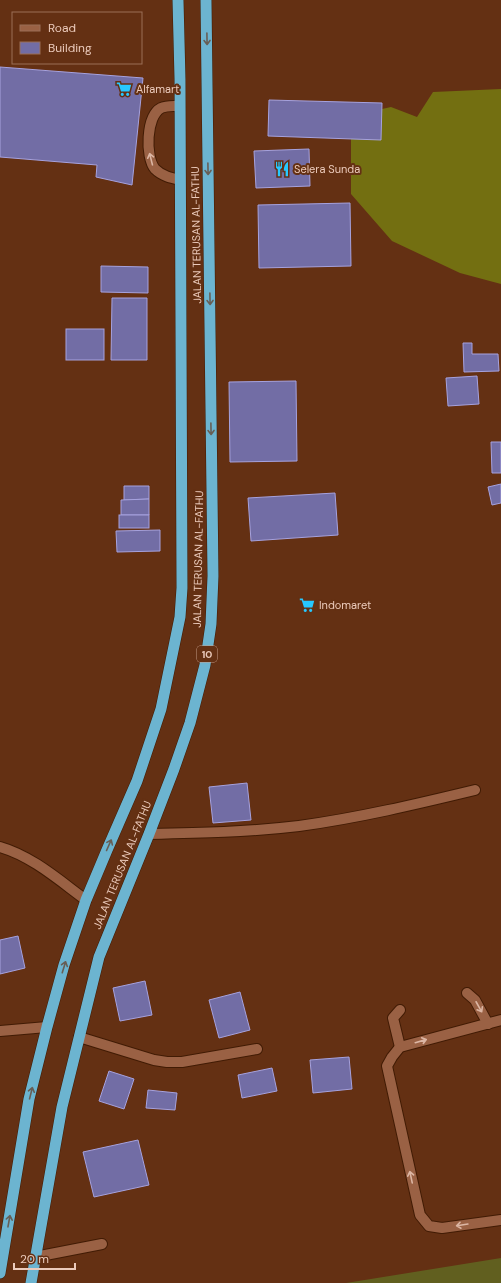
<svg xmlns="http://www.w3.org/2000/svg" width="501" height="1283" font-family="'DM Sans',sans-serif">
  <rect width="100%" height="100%" fill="#643013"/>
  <path fill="#615f1f" d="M501 1258V1283H346Z"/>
  <path fill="#736f11" d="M501 89V284L460 273 392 241 351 194V139L382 109 391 107 417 117 433 92Z"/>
  <g fill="#726da5" stroke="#a6a2de">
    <path d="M0 67 143 78 132 185 96 177 97 165 0 157Z"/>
    <path d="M269 100 382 103 381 140 268 136Z"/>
    <path d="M309 149 310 186 256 188 254 151Z"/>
    <path d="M350 203 351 266 259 268 258 205Z"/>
    <path d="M101 266 148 267V293L101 292Z"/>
    <path d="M112 298H147V360H111Z"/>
    <rect x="66" y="329" width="38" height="31"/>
    <path d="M463 343H472V354H498L499 371 464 372Z"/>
    <path d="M477 376 479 404 448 406 446 378Z"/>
    <path d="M296 381 297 461 230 462 229 382Z"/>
    <path d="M491 442H501V473H492Z"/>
    <path d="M501 484V503L492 505 488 487Z"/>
    <path d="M124 486H149V499L124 500Z"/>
    <path d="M335 493 338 535 251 541 248 498Z"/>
    <path d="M149 499V515H121V500Z"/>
    <rect x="119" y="515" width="30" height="13"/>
    <path d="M160 530V551L117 552 116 531Z"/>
    <path d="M247 783 251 820 213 823 209 787Z"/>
    <path d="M18 936 25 968 0 974V940Z"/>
    <path d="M145 981 152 1015 120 1021 113 988Z"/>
    <path d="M240 992 250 1030 219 1038 209 1000Z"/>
    <path d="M349 1057 352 1089 313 1093 310 1060Z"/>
    <path d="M272 1068 277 1091 242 1098 238 1075Z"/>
    <path d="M109 1071 134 1079 124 1109 99 1101Z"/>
    <path d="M148 1090 177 1093 175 1110 146 1108Z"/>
    <path d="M138 1140 149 1185 94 1197 83 1152Z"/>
  </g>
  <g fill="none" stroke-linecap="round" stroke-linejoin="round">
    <g stroke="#411b04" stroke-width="12">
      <g id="service">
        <path d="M180 106C174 106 167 105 161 108 146 116 145 157 155 169 162 176 171 178 180 180"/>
        <path d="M149 834C199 833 249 832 299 826 358 818 417 804 475 790"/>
        <path d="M0 847C32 856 60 881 86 900"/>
        <path d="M467 993 475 1000 488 1024"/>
        <path d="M400 1010 393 1018 400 1047"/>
        <path d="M501 1020 400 1047 392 1057 387 1066 420 1215 429 1226 442 1228 501 1220"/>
        <path d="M0 1031 47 1027"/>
        <path d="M35 1257 102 1244"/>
      </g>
    </g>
    <g stroke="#411b04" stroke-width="12">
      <path id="minor" d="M79 1037 154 1060 167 1062H182L257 1049"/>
    </g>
    <g stroke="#411b04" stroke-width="12">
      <g id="trunk">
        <path d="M0 1273 29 1099 47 1027 64 965 86 900 107 850 137 781 161 709 180 617 182 588 180 79 178 0"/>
        <path d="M31 1283 62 1107 99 957 149 834 174 769 190 723 205 665 211 624 213 576 206 0"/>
      </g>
    </g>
    <use href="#service" stroke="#9a6144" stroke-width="10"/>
    <use href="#minor" stroke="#9a6144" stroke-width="10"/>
    <use href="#trunk" stroke="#6cb4d0" stroke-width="11"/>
  </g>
  <defs><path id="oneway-shaft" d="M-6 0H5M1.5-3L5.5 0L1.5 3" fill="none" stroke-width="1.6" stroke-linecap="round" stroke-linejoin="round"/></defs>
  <g stroke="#675e55">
    <use href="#oneway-shaft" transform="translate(207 39) rotate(89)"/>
    <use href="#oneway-shaft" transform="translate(208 169) rotate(89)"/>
    <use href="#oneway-shaft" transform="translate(210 299) rotate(89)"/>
    <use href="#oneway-shaft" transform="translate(211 429) rotate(89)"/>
    <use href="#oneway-shaft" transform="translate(109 845) rotate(-66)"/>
    <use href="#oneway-shaft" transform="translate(64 967) rotate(-73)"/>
    <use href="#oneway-shaft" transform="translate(31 1093) rotate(-76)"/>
    <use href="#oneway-shaft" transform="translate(9 1221) rotate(-80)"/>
  </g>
  <g stroke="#dcb6a4">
    <use href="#oneway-shaft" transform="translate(151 159) rotate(-104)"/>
    <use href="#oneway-shaft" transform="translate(479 1007) rotate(61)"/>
    <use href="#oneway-shaft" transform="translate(421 1041) rotate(-16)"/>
    <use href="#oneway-shaft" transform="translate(411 1177) rotate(-102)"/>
    <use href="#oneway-shaft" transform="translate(462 1225) rotate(171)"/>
  </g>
  <defs>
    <g id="supermarket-bare" transform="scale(1.2)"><path d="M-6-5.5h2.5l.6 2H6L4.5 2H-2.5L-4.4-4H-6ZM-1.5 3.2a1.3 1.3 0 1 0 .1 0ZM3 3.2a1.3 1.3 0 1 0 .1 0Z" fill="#27c8ff" stroke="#643013" stroke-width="2.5" paint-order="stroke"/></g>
    <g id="restaurant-bare" transform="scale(1.2)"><path d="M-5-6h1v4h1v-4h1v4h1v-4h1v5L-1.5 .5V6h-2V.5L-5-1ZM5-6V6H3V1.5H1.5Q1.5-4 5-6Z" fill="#27c8ff" stroke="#643013" stroke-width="2.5" paint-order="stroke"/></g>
  </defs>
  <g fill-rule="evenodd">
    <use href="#supermarket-bare" x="124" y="89"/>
    <use href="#restaurant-bare" x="282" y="169"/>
    <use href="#supermarket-bare" x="307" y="605"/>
  </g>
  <g text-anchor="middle" stroke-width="4" stroke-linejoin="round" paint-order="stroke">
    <rect fill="#643013" stroke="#c39c89" stroke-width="1" x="197" y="646" width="20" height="16" rx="3"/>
    <g font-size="10" font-weight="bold" fill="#eccbbc">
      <text x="207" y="658">10</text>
    </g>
    <g font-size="11" fill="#eccbbc" stroke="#643013" text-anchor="start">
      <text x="136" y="93">Alfamart</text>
      <text x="294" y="173">Selera Sunda</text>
      <text x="319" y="609">Indomaret</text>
    </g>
    <g font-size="11" fill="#eccbbc" stroke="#643013">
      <text transform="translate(196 235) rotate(-91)" y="4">JALAN TERUSAN AL-FATHU</text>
      <text transform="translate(198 559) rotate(-89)" y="4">JALAN TERUSAN AL-FATHU</text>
      <text transform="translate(122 865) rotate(-68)" y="4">JALAN TERUSAN AL-FATHU</text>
    </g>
  </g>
  <rect x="12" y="12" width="130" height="52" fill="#643013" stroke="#9a6e57"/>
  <rect x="20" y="25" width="20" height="6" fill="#9a6144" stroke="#9a6e57"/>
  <text x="48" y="32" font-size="12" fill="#eccbbc">Road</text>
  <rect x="20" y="42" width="20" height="12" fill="#726da5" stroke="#9a6e57"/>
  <text x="48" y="52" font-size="12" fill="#eccbbc">Building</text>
  <path d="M14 1263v6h61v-6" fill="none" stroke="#eccbbc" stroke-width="2"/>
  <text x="20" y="1263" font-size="12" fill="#eccbbc" stroke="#643013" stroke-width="3" paint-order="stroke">20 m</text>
</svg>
